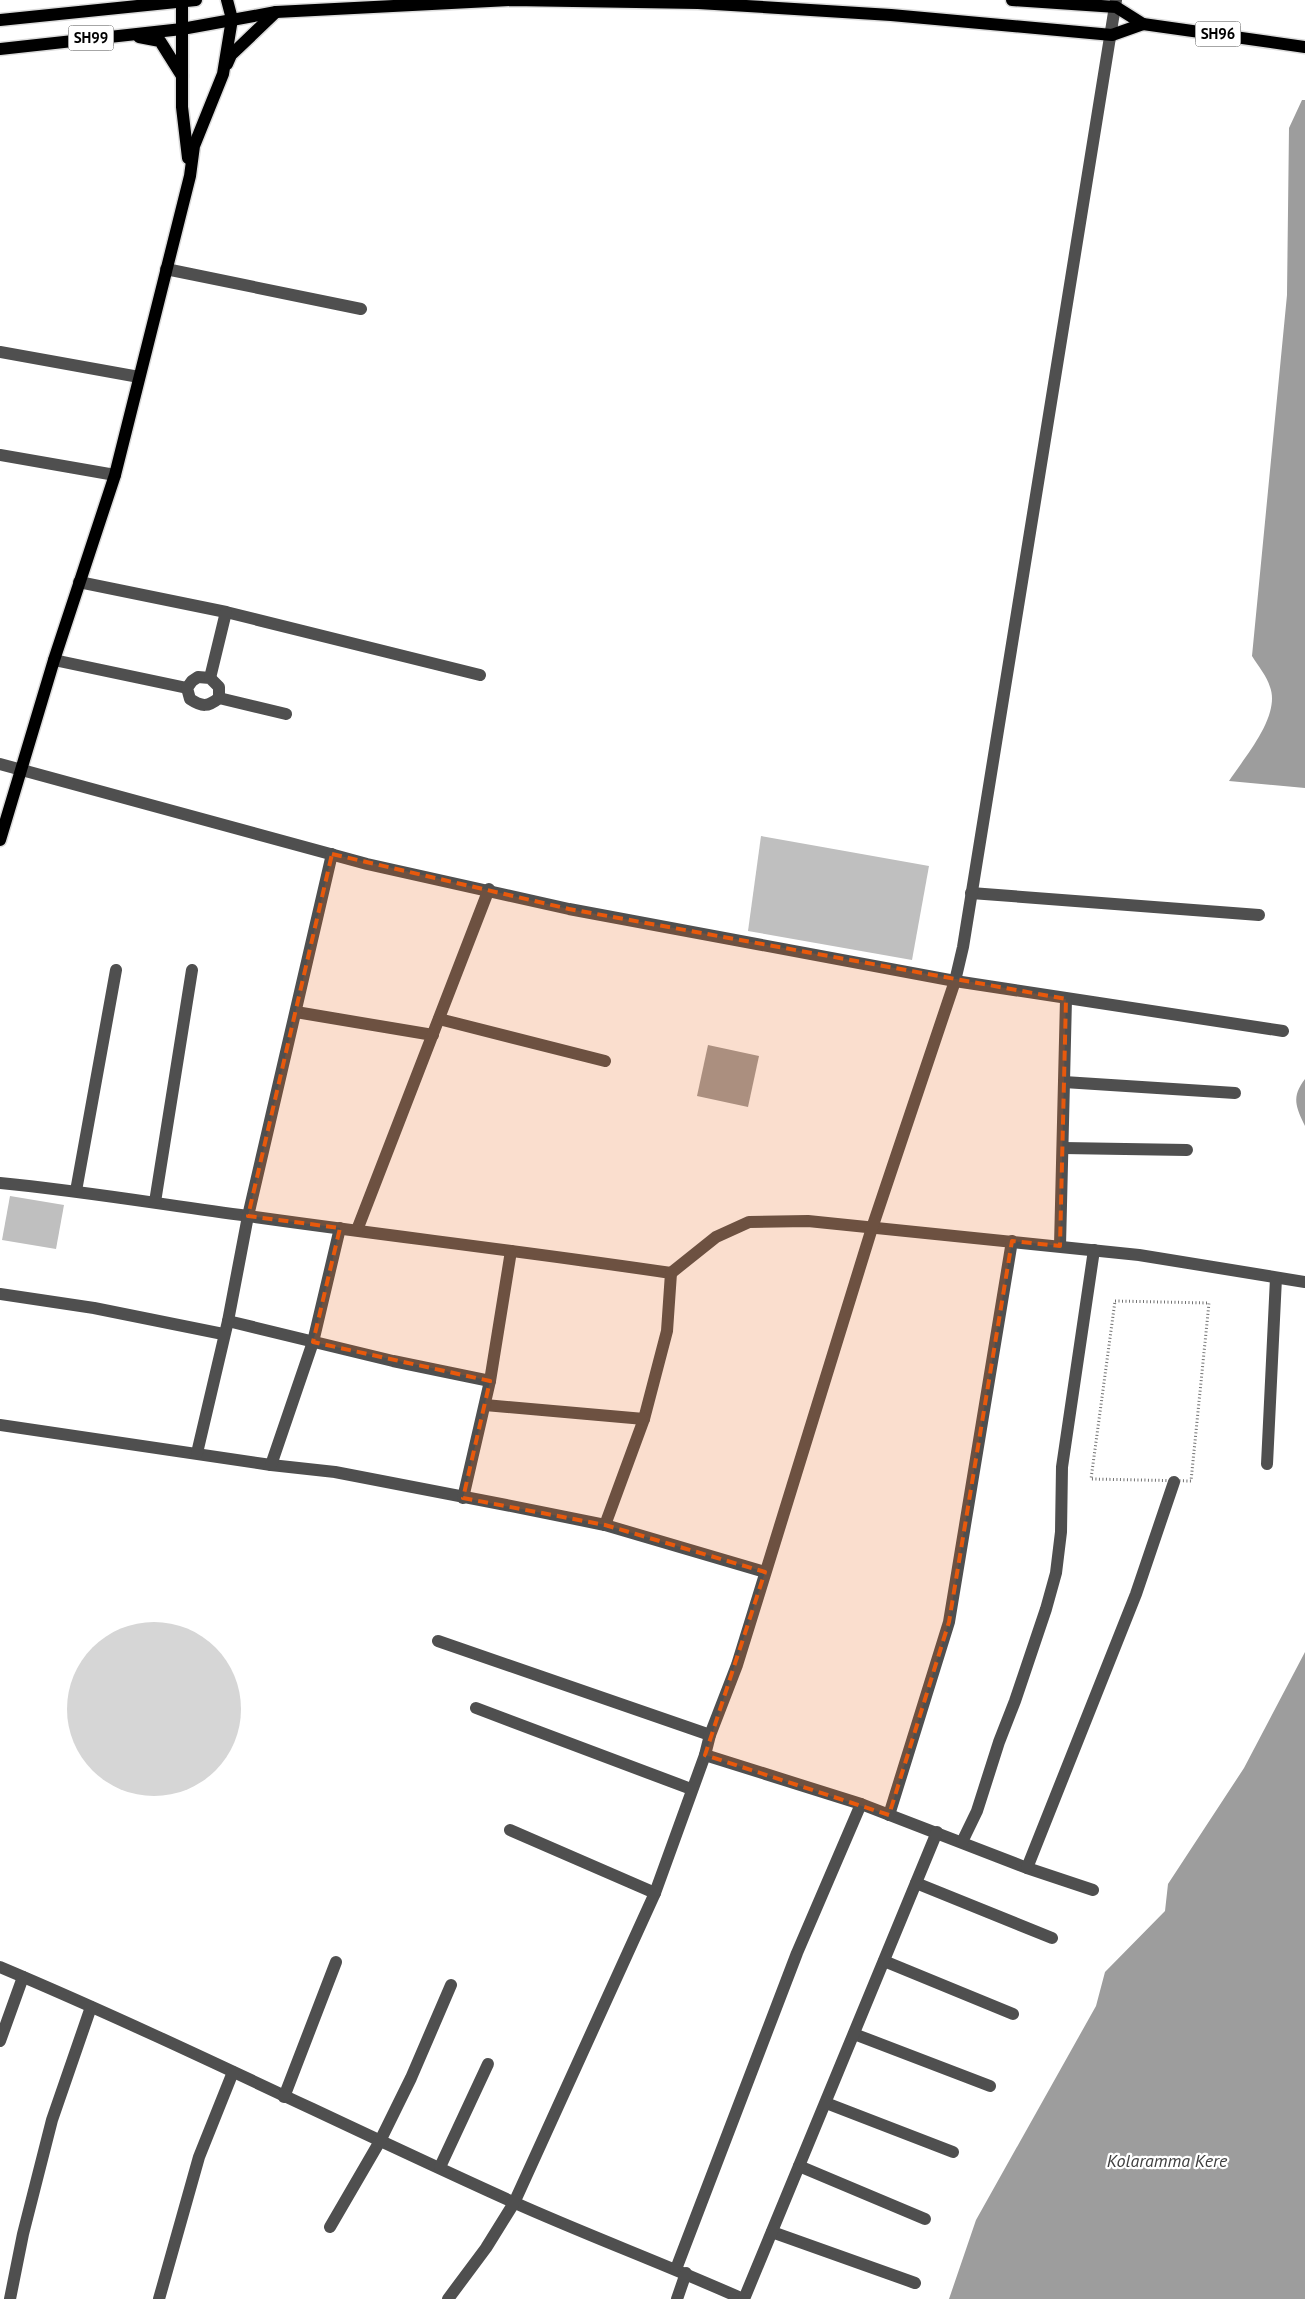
<svg xmlns="http://www.w3.org/2000/svg" width="1305" height="2299" font-family="'PT Sans',sans-serif">
  <rect width="100%" height="100%" fill="#fff"/>
  <circle fill="#d6d6d6" cx="154" cy="1709" r="87"/>
  <g fill="#9d9d9d">
    <path d="M1302 100H1305V788L1229 781C1244 758 1281 716 1270 687 1267 676 1258 666 1252 656L1287 295 1289 128Z"/>
    <path d="M708 1045 759 1056 748 1107 697 1096Z"/>
    <path d="M1305 1079V1126C1296 1107 1291 1097 1305 1079Z"/>
    <path d="M1305 1652V2299H949L976 2220 1096 2006 1105 1972 1165 1911 1168 1884 1244 1768Z"/>
  </g>
  <g fill="#bfbfbf">
    <path d="M761 836 929 866 912 960 748 931Z"/>
    <path d="M10 1196 64 1205 56 1249 2 1240Z"/>
  </g>
  <g fill="none" stroke-linecap="round" stroke-linejoin="round">
    <g stroke="#dbdbdb" stroke-width="15">
      <g id="major">
        <path d="M182 0V107L188 158"/>
        <path d="M1012 0 1116 7 1143 24 1305 47"/>
        <path d="M0 20 196 0"/>
        <path d="M139 37 160 41 182 76"/>
        <path d="M0 49 182 29 276 12 511 0 698 3 891 15 1112 35 1143 24"/>
        <path d="M227 64 231 55 276 12"/>
        <path d="M0 840 54 660 115 475 190 176 194 146 223 74 232 19 227 0"/>
      </g>
    </g>
    <path stroke="#717171" stroke-width="3" stroke-dasharray="1 2.5" stroke-linecap="butt" d="M1115 1301 1209 1303 1191 1481 1091 1479Z"/>
    <g stroke="#4f4f4f" stroke-width="12">
      <path d="M166 269 361 309"/>
      <path d="M0 352 139 377"/>
      <path d="M0 455 115 475"/>
      <path d="M79 582 226 612 480 675"/>
      <path d="M54 660 187 688"/>
      <path d="M198 677 210 678 219 687V698C208 707 202 707 190 699L187 688 192 681Z"/>
      <path d="M210 678 226 612"/>
      <path d="M219 698 286 714"/>
      <path d="M0 764 367 864 569 909 955 981 1283 1031"/>
      <path d="M971 893 1259 915"/>
      <path d="M296 1012 433 1035"/>
      <path d="M439 1019 605 1061"/>
      <path d="M1064 1082 1235 1093"/>
      <path d="M1063 1148 1187 1150"/>
      <path d="M0 1183C83 1191 165 1205 248 1216 389 1236 530 1252 671 1273L667 1331 644 1419 605 1525"/>
      <path d="M76 1191 116 970"/>
      <path d="M155 1202 192 970"/>
      <path d="M357 1230 489 889"/>
      <path d="M1060 1246 1066 999"/>
      <path d="M671 1273 716 1237 749 1222 808 1221 1139 1255 1305 1282"/>
      <path d="M0 1294 94 1308 223 1334"/>
      <path d="M228 1321 393 1361 490 1381"/>
      <path d="M485 1405 644 1419"/>
      <path d="M0 1425 271 1465 335 1472 506 1505 605 1525 765 1572"/>
      <path d="M197 1453 228 1321 248 1216 332 854"/>
      <path d="M1267 1464 1276 1278"/>
      <path d="M271 1465 313 1342 340 1228"/>
      <path d="M463 1498 490 1381 511 1251"/>
      <path d="M438 1641 710 1735"/>
      <path d="M476 1708 691 1789"/>
      <path d="M705 1755 861 1804 1027 1868 1093 1890"/>
      <path d="M889 1815 949 1622 1012 1241"/>
      <path d="M510 1830 655 1893"/>
      <path d="M962 1842 977 1811 999 1742 1015 1701 1046 1609 1056 1573 1061 1532 1062 1467 1094 1250"/>
      <path d="M1027 1868 1136 1594 1174 1482"/>
      <path d="M916 1883 1052 1938"/>
      <path d="M884 1961 1013 2014"/>
      <path d="M0 1967C173 2040 342 2125 513 2202 589 2236 667 2265 743 2299"/>
      <path d="M854 2034 990 2086"/>
      <path d="M0 2041 23 1977"/>
      <path d="M284 2097 336 1962"/>
      <path d="M826 2103 953 2152"/>
      <path d="M799 2166 925 2219"/>
      <path d="M440 2167 488 2064"/>
      <path d="M330 2227 380 2141 411 2078 451 1985"/>
      <path d="M772 2232 915 2283"/>
      <path d="M676 2269 797 1953 861 1804"/>
      <path d="M10 2299 23 2234 52 2120 91 2007"/>
      <path d="M159 2299 199 2157 233 2072"/>
      <path d="M448 2299 486 2248 514 2203 655 1893 705 1755 710 1735 737 1665 872 1228 955 981 963 947 1116 0"/>
      <path d="M677 2299 686 2273"/>
      <path d="M744 2299 937 1832"/>
    </g>
    <use href="#major" stroke="#000" stroke-width="12"/>
  </g>
  <path fill="#e8590c" fill-opacity="0.2" stroke="#e8590c" stroke-width="4" stroke-dasharray="10 6" stroke-linejoin="round" d="M332 854 569 909 1066 999 1060 1246 1012 1241 949 1622 889 1815 705 1755 765 1572 605 1525 463 1498 490 1381 313 1342 340 1228 248 1216Z"/>
  <g text-anchor="middle" stroke-width="4.5" stroke-linejoin="round" paint-order="stroke">
    <g fill="#fff" stroke="#4c4c4c" stroke-width="1">
      <rect x="1195.5" y="21.5" width="45" height="25" rx="4"/>
      <rect x="68.5" y="25.5" width="45" height="25" rx="4"/>
    </g>
    <g font-size="15" font-weight="bold" fill="#000">
      <text x="1218" y="39">SH96</text>
      <text x="91" y="43">SH99</text>
    </g>
    <g font-size="18" font-style="italic" fill="#3e3e3e" stroke="#fff">
      <text x="1167" y="2167">Kolaramma Kere</text>
    </g>
  </g>
</svg>
